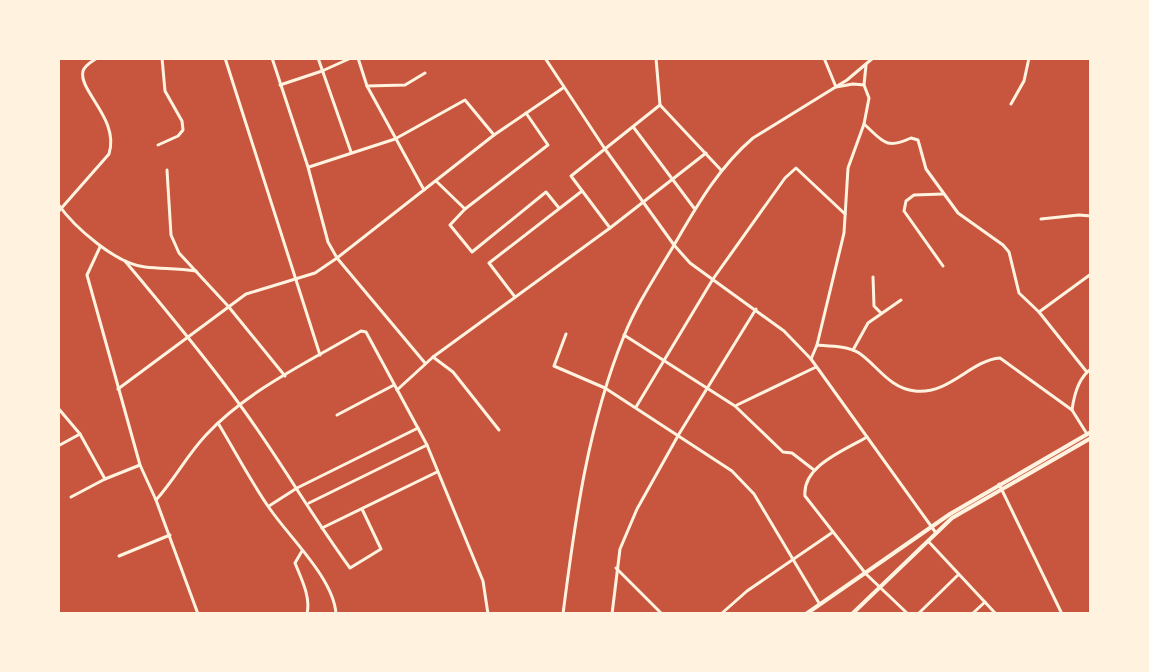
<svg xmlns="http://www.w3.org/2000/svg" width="1149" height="672" font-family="Arial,sans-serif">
  <rect width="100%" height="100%" fill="#c8553d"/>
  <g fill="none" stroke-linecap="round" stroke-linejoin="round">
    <g stroke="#fff3e0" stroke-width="3">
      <path d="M225 58 320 355"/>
      <path d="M272 58 308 167 328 242 337 258 425 363"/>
      <path d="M318 58 351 152"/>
      <path d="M358 58 367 86 424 190"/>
      <path d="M545 58 605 149 674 245 690 263 784 331 811 359 936 533"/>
      <path d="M656 58 660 105 721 170"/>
      <path d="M824 58 836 87 853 84 864 85"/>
      <path d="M280 85 322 71 351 58"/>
      <path d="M367 86 405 85 425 73"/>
      <path d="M1011 104 1024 81 1029 58"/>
      <path d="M864 124C883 141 885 150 911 138L918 140 926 169 958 213 1003 245 1009 252 1019 293 1039 312 1086 371"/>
      <path d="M634 128 694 208"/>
      <path d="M158 145 178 136 183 130 182 121 165 91 162 58"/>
      <path d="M309 167 395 139 465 100 494 135"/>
      <path d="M167 170 171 235 179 253 228 306 285 376"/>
      <path d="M436 181 465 209 548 145 526 113"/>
      <path d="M58 204C74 227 116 264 145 267 163 269 176 268 196 271"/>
      <path d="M465 209 450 225 472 252 546 192 559 208"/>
      <path d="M58 212 109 154C120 119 78 91 83 71 85 65 93 61 97 58"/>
      <path d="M1041 219 1079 215 1091 216"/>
      <path d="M610 228 571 176 660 105"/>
      <path d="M100 247 87 275 140 465 156 500 198 614"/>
      <path d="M125 261C164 308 204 355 240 405 279 458 311 515 350 568L381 549 362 509"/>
      <path d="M943 266 904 211 906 201 914 195 943 194"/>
      <path d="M873 277 874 306 881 313"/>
      <path d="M515 297 489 263 582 191"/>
      <path d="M1039 312 1091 274"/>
      <path d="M566 334 554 366 605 388 732 471 754 494 819 603"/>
      <path d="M624 335 735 406 783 452 792 453 814 470"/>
      <path d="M817 345C830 346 848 346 859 353 878 366 889 388 915 391 949 395 971 360 1000 358L1072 410 1087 434"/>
      <path d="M853 350 868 323 901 300"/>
      <path d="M433 357 453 372 499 430"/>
      <path d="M811 359 817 345 844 233 848 168 864 124 869 98 864 85 866 65"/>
      <path d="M118 389 246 294 315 273 337 258 494 135 563 88"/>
      <path d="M397 390 433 357 610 228 706 153"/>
      <path d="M737 405 816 367"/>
      <path d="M636 407 713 279 785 178 796 168 845 214"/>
      <path d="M58 408 80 434 105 479"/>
      <path d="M1072 410C1074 395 1078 378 1091 369"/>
      <path d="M337 415 394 385"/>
      <path d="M218 423C235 451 251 482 270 509 290 538 334 579 336 614"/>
      <path d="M867 437C845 450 802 466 805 496L866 574 908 614"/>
      <path d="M58 446 80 434"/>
      <path d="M999 484 1062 614"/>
      <path d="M71 497 105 479 140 465"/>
      <path d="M156 500C175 479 187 455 206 435 248 390 308 362 361 331L366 332 427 445 483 581 488 614"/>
      <path d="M309 503 427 445"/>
      <path d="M269 506 297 488 418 428"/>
      <path d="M322 528 437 472"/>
      <path d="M928 541 996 614"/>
      <path d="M302 551 295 563C301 578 311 597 307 614"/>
      <path d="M119 556 170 535"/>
      <path d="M616 568 662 614"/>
      <path d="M563 614C575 520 588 424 624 336 637 303 659 271 677 240 698 204 720 166 753 138L847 80 873 58"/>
      <path d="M612 614 620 549 637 509 679 434 756 309"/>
      <path d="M721 614 747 591 833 532"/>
      <path d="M918 614 958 575"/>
      <path d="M972 614 985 602"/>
    </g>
    <g stroke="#fff3e0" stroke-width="4">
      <path d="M806 614 950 514 1091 432"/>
      <path d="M852 614 952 518 1091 438"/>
    </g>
  </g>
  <rect width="1149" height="672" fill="none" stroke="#fff3e0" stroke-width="120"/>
</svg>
